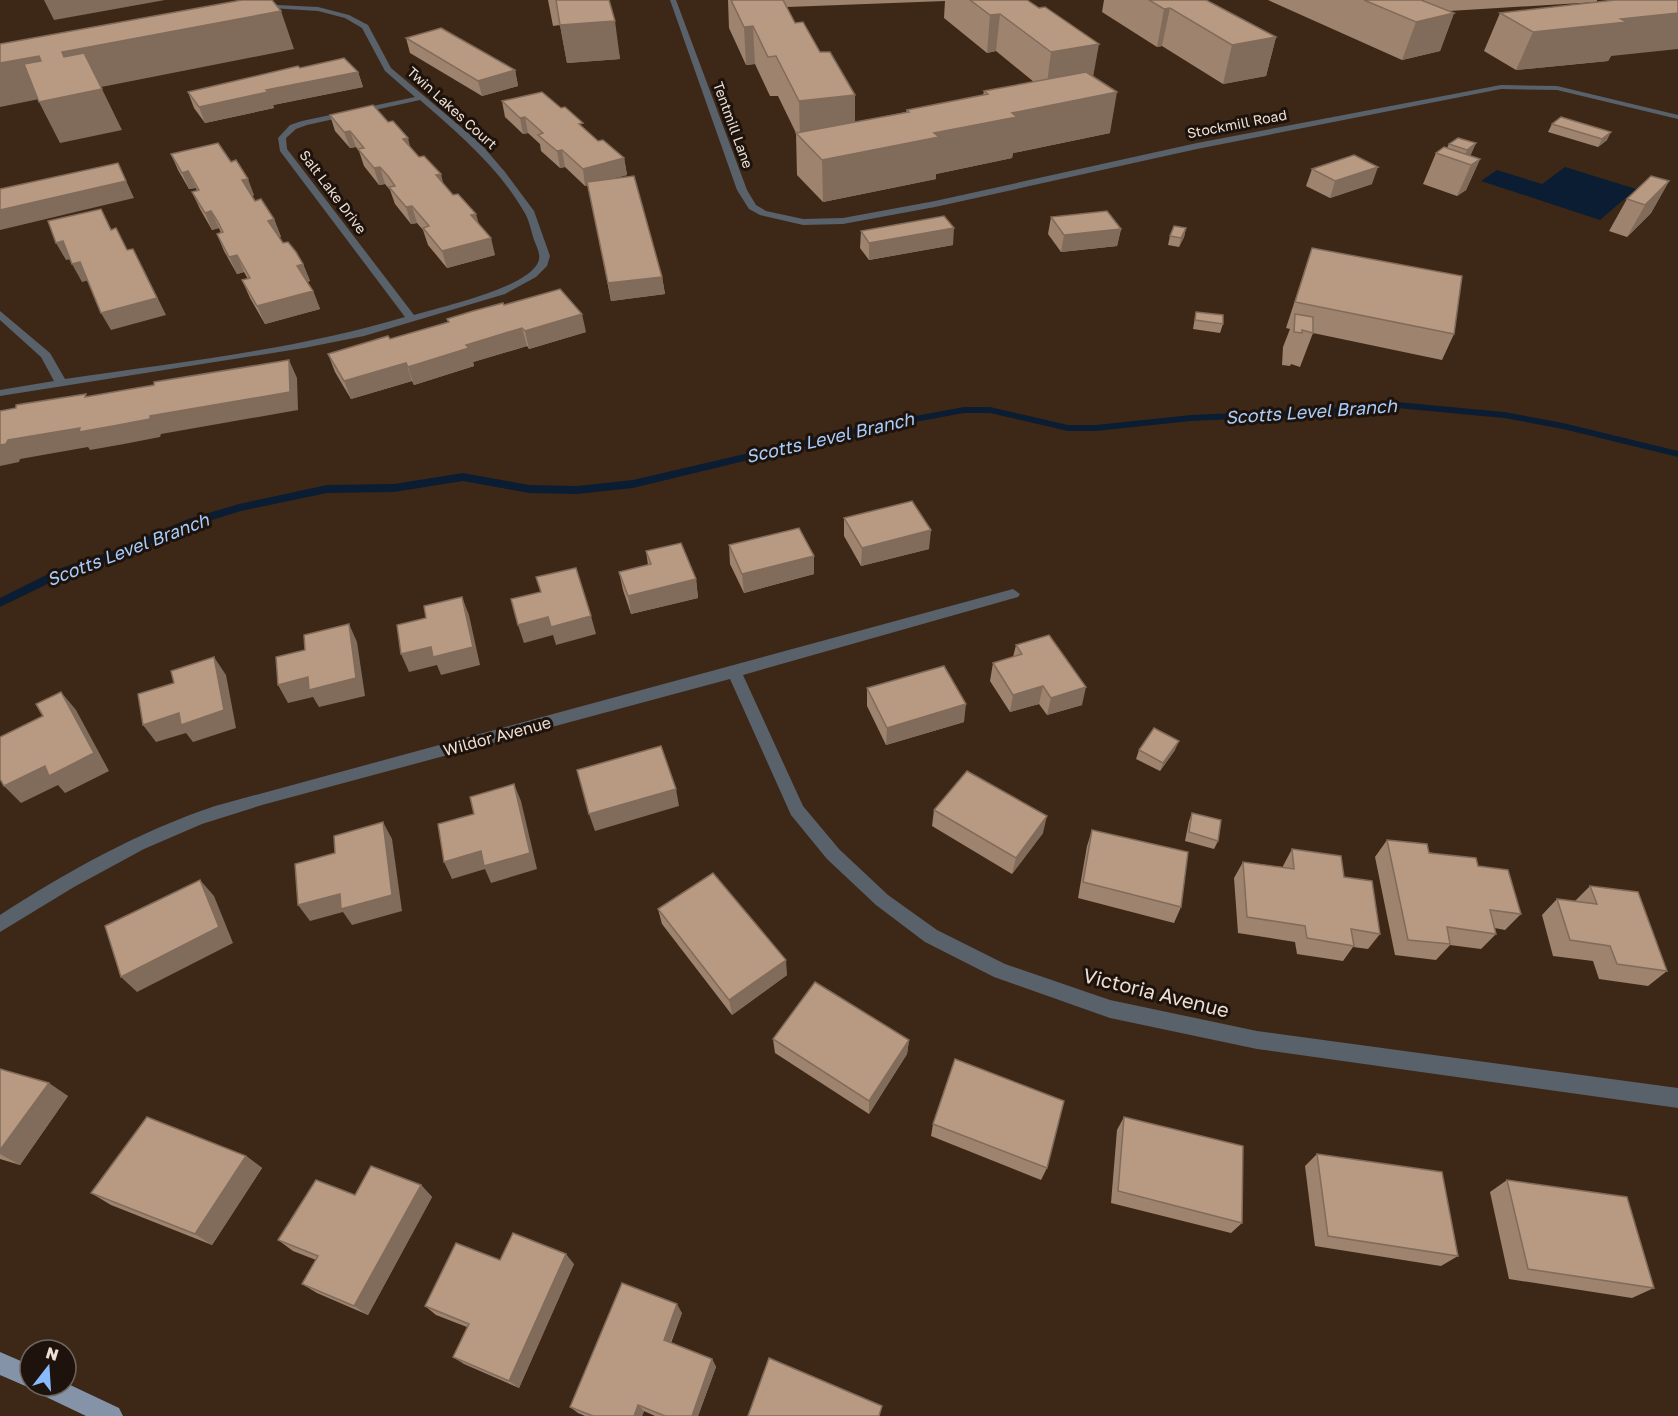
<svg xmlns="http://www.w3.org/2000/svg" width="1678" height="1416" font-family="'Golos Text',sans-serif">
  <rect width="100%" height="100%" fill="#3d2817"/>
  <path fill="#0b1d33" d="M1565 167 1636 189 1600 220 1481 181 1497 170 1542 184Z"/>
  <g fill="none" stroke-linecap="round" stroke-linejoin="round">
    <path fill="#0b1d33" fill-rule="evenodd" d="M1397 402 1504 412 1563 423 1678 451V457L1563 429 1504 418 1397 408 1305 416 1191 421 1096 431H1068L990 413H964L877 429 633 488 577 494 529 493 463 481 394 492 327 493 241 511 196 525 120 557 66 575 0 607V598L58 569 112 551 188 519 239 504 327 485 394 484 463 473 529 485 577 486 633 480 877 423 964 407H990L1068 425H1096L1191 415 1305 410Z"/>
    <g fill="#59616b" fill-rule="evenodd">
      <path d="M670 0H676L747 190 756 205 766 211 803 219 843 218 935 201 1197 143 1501 85 1557 86 1678 115V119L1557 90 1501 89 1197 149 935 207 843 224 803 225 760 215 749 209 737 190Z"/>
      <path d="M257 4 318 7 349 15 368 25 391 68 481 144 505 172 534 211 550 256 547 266 536 277 505 294 364 336 304 348 0 396V390L54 381 41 357 0 320V311L50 353 65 379C178 362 295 350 405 317L280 151 278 138 290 125 302 121 415 97 385 71 362 28 345 18 318 11 255 7ZM420 100C458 133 497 166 523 210 529 219 531 230 534 240 537 248 543 257 536 266 518 290 444 306 414 315L287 149 286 138 296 129 307 125Z"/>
      <path d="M1013 589 1020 594 1018 597 743 675 803 806 839 849 888 895 937 930 1005 964 1110 1000 1257 1031 1678 1088V1108L1257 1049 1110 1018 994 977 925 942 876 905 827 859 791 815 730 679 262 805 202 824 144 849 74 887 0 932V915C68 871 138 832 215 806Z"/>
    </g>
    <g fill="#8493a8" fill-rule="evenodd">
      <path d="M0 1352 30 1365V1386H36L30 1388 0 1375Z"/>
      <path d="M66 1383 119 1408 123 1416H86L40 1394 37 1386H66Z"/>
    </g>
  </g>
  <g fill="#9e846f" fill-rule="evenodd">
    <path d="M548 0H609L620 59 567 63 560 25 553 26Z"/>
    <path d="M728 0H1027L1093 77 1110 133 1013 153 1012 158 936 174V179L823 202 797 175 796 133 778 96H770L755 64 746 65 729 28ZM945 1 944 18 987 53 996 51 1034 82 984 91 983 95 907 110 906 112 855 122V95L795 23 787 7Z"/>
    <path d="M1104 0H1206L1276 37 1266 76 1223 84 1162 46 1157 47 1102 12Z"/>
    <path d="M1268 0H1421L1426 2 1423 0H1597V2L1449 11 1454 13 1440 51 1402 60Z"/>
    <path d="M1500 13 1611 56 1608 61 1516 70 1484 51Z"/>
    <path d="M406 38 515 70 518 86 482 96 410 53Z"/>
    <path d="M300 68 358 72 363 87 273 105 274 108 205 123 194 108 188 92Z"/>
    <path d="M502 101 584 128 598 141 624 158 627 175 610 179 662 277 665 294 611 301 588 185 585 186 565 167 560 168 541 151 540 144 528 133 523 134 505 117Z"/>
    <path d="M330 115 410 147 479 224 495 255 447 268 428 245 423 230 417 223 411 224 395 204 390 190 385 184 379 185 364 166 359 151 356 147 350 148 335 131Z"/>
    <path d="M1552 124 1607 140 1598 147 1548 132Z"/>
    <path d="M1476 143 1470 156 1480 159 1466 190 1457 196 1423 184 1436 153 1447 148 1449 144Z"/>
    <path d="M171 154 231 162 254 195 252 196 255 201 274 219 281 237H279L283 243 303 264 310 281 307 282 313 291 320 309 265 324 250 298 242 280 248 279 244 272 237 274 224 251 217 234 221 233 219 228 212 230 200 209 192 192 197 191 196 188 189 189 178 170Z"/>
    <path d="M1312 169 1372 184 1330 198 1306 186Z"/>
    <path d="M1669 181 1651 213 1627 237 1609 231 1627 199Z"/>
    <path d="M1051 217 1121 229 1117 246 1061 252 1048 234Z"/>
    <path d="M1186 228 1184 237 1179 247 1168 245 1170 236Z"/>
    <path d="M861 231 953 245 869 260 860 248Z"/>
    <path d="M1312 248 1454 334 1442 360 1313 333 1300 367 1291 364 1290 366 1282 365 1283 347 1290 329 1286 328Z"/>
    <path d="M504 305 586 332 529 349 527 346 473 362 474 366 414 385 412 381 351 399 335 372 328 354 390 339 448 322 447 319Z"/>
    <path d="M1196 312 1223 324 1220 333 1193 329Z"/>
    <path d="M844 518 929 549 861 566 844 536Z"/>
    <path d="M729 545 814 556V574L744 593 730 564Z"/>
    <path d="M646 551 696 579 698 598 631 614 623 590 619 572 648 565Z"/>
    <path d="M1016 645 1082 705 1047 715 1039 704 1010 712 990 681 993 663 1013 657Z"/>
    <path d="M867 688 964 722 886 745 867 706Z"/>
    <path d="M1139 750H1175L1160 771 1136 759Z"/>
    <path d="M934 810 1043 833 1012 874 932 826Z"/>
    <path d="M1192 813 1218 841 1214 849 1185 841 1189 821Z"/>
    <path d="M1092 830 1181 907 1174 923 1078 898 1087 846Z"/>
    <path d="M1387 840 1478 866 1521 914 1505 930 1495 928 1496 934 1481 949 1450 945 1436 960 1395 955 1375 857Z"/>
    <path d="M1292 849 1344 877 1380 934 1368 949 1353 947 1343 961 1297 954 1295 942 1238 933 1234 878 1243 862 1283 867V866Z"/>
    <path d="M1590 886 1667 971 1648 986 1599 979 1593 961 1553 956 1542 915 1557 899 1575 901Z"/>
    <path d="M658 909 787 975 732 1015 662 924Z"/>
    <path d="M773 1039 909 1040 907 1054 869 1114 775 1053Z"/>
    <path d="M0 1069 68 1096 20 1165 0 1159Z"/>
    <path d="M1124 1117 1242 1223 1231 1233 1111 1203 1117 1130Z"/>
    <path d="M933 1124 1047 1168 1041 1180 931 1136Z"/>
    <path d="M1317 1154 1458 1256 1441 1266 1315 1246 1305 1166Z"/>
    <path d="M246 1156 262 1168 212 1245 111 1205 91 1193Z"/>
    <path d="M1507 1180 1654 1288 1632 1298 1509 1279 1490 1192Z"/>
    <path d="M421 1185 432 1197 368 1315 317 1293 302 1284 316 1260 293 1251 278 1240 355 1195Z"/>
    <path d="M500 1260 574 1264 519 1388 464 1364 453 1357 467 1327 436 1315 425 1306Z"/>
    <path d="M682 1313 671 1343 712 1359 716 1367 698 1416H655L644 1411 642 1416H585L578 1413 570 1407Z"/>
  </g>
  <g fill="#816b5a">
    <path d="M44 0H165L54 20Z"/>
    <path d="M1170 8 1162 46 1157 47 1164 9Z"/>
    <path d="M281 11 294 49 81 91 102 89 122 130 60 143 39 102 62 52Z"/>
    <path d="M1454 13 1440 51 1402 60 1416 22Z"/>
    <path d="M1678 13V49L1611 56 1608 61 1516 70 1533 32 1621 19Z"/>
    <path d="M1000 14 996 51 987 53 990 15Z"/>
    <path d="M615 21 620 59 567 63 560 25Z"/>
    <path d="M753 26 755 64 746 65 744 27Z"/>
    <path d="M1276 37 1266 76 1223 84 1232 45Z"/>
    <path d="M1099 44 1092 83 1046 91 1051 52Z"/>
    <path d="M39 56 59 95 0 107V63Z"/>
    <path d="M515 70 518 86 482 96 478 81Z"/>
    <path d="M358 72 363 87 273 105 274 108 205 123 199 107 266 90Z"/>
    <path d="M1117 92 1110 133 1013 153 1012 158 936 174V179L823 202 822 160 1012 113Z"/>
    <path d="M855 95V136L800 137 799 101Z"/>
    <path d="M525 117 528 133 523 134 520 118Z"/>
    <path d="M350 131 356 147 350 148 344 132Z"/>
    <path d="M1611 132 1607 140 1598 147 1602 139Z"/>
    <path d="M408 138 412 154 403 139Z"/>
    <path d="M1476 143 1467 163 1462 162 1467 150Z"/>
    <path d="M562 150 565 167 560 168 557 151Z"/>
    <path d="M624 158 627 175 585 186 583 169Z"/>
    <path d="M1480 159 1466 190 1457 196 1471 165Z"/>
    <path d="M118 163 134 198 0 230V210Z"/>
    <path d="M380 167 385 184 379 185 374 168Z"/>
    <path d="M1378 167 1372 184 1330 198 1335 181Z"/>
    <path d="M188 171 196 188 189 189 182 173Z"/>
    <path d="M441 174 445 191 436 175Z"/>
    <path d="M248 179 254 195 249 197 242 180Z"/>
    <path d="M1669 181 1651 213 1627 237 1645 205Z"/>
    <path d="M412 206 417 223 411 224 406 207Z"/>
    <path d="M211 211 219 228 212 230 205 213Z"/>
    <path d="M476 214 481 231 471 215Z"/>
    <path d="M274 219 281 237 275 238 268 221Z"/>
    <path d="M954 228 953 245 869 260V243Z"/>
    <path d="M1186 228 1184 237 1179 247 1181 238Z"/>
    <path d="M1121 229 1117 246 1061 252 1064 235Z"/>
    <path d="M491 238 495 255 447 268 442 251Z"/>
    <path d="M63 241 72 259 66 260 56 243Z"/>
    <path d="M237 255 244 272 237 274 229 257Z"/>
    <path d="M80 262 89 280 82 282 72 264Z"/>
    <path d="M303 264 310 281 304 283 297 266Z"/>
    <path d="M142 266 166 315 111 330 101 313Z"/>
    <path d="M662 277 665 294 611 301 608 283Z"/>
    <path d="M313 291 320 309 265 324 257 306Z"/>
    <path d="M582 314 586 332 529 349 525 331Z"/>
    <path d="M522 328 527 346 473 362 474 366 414 385 408 367 466 345Z"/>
    <path d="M289 360 297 378 298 410 161 434 160 437 124 444 90 450 88 447 20 459 19 462 0 466V445L8 440 150 416Z"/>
    <path d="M406 363 412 381 351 399 344 381Z"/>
    <path d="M931 530 929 549 861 566 862 548Z"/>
    <path d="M814 556V574L744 593 742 574Z"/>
    <path d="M696 579 698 598 631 614 628 596Z"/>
    <path d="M462 597 469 615 480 665 441 675 437 665 409 672 401 654Z"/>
    <path d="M591 616 596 634 556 645 553 635 524 643 518 625 548 617Z"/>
    <path d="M349 624 357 642 365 696 319 707 313 697 288 703 278 685Z"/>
    <path d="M214 657 226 675 236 728 193 742 186 733 156 742 143 725Z"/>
    <path d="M1043 686 1039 704 1010 712 1013 695Z"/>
    <path d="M1086 687 1082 705 1047 715 1051 698Z"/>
    <path d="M61 692 76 710 109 771 65 793 58 785 21 803 4 786 45 766Z"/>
    <path d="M966 704 964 722 886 745 887 728Z"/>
    <path d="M1179 741 1175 750 1160 771 1163 763Z"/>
    <path d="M514 784 521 801 537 869 491 883 485 869 452 879 444 862Z"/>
    <path d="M676 789 679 806 595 831 589 814Z"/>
    <path d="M1047 816 1043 833 1012 874 1016 858Z"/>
    <path d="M383 822 392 839 402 911 352 925 343 912 310 921 298 905Z"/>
    <path d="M200 880 214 896 233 943 137 992 121 977Z"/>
    <path d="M786 960 787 975 732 1015 729 1000Z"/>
    <path d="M909 1040 907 1054 869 1114V1101Z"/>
    <path d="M49 1083 68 1096 20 1165 0 1154V1150Z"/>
    <path d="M246 1156 262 1168 212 1245 195 1234Z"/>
    <path d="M421 1185 432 1197 368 1315 354 1306Z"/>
    <path d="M566 1254 574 1264 519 1388 509 1381Z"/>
    <path d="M677 1304 682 1313 668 1348 664 1340Z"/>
    <path d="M712 1359 716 1367 698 1416H692Z"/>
    <path d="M638 1405 644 1411 642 1416H634Z"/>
  </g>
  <g fill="#b89981" stroke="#816b5a" stroke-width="1.5">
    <path d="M242 0H272L281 11 62 52 64 57 84 53 102 89 39 102 24 64 41 61 39 56 0 63V44Z"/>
    <path d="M556 0H609L615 21 560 25Z"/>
    <path d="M731 0H783L795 23 803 22 820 52H830L855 95 799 101 776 56 768 57 753 26 744 27Z"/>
    <path d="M970 0H1027L1039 8 1045 7 1099 44 1051 52 1000 14 990 15Z"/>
    <path d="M1149 0H1206L1276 37 1232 45 1170 8 1164 9Z"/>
    <path d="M1364 0H1421L1454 13 1416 22Z"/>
    <path d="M1615 0H1678V13L1621 19 1627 22 1533 32 1500 13Z"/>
    <path d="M441 28 515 70 478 81 406 38Z"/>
    <path d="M344 58 358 72 266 90 268 92 199 107 188 92 298 66 300 68Z"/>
    <path d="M1086 72 1117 92 1012 113 1017 117 934 133 939 137 822 160 796 133 909 112 907 110 988 94 984 91Z"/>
    <path d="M542 92 561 108 565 107 583 123 579 124 598 141 603 140 624 158 583 169 562 150 557 151 538 135 543 133 525 117 520 118 502 101Z"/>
    <path d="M373 105 388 122 393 121 408 138 403 139 419 157 424 156 441 174 436 175 453 195 458 194 476 214 471 215 491 238 442 251 423 228 429 226 412 206 406 207 389 187 395 186 388 176 380 167 374 168 358 149 364 148 350 131 344 132 330 115Z"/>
    <path d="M1561 117 1611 132 1602 139 1552 124Z"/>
    <path d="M1458 138 1476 143 1467 150 1449 144Z"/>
    <path d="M218 143 231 162 236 160 248 179 242 180 255 201 261 199 274 219 268 221 283 243 288 242 296 252 303 264 297 266 313 291 257 306 242 280 250 278 237 255 229 257 217 234 223 232 218 222 211 211 205 213 192 192 199 190 188 171 182 173 171 154Z"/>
    <path d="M1444 147 1480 159 1471 165 1436 153Z"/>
    <path d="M1354 155 1378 167 1335 181 1312 169Z"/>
    <path d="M118 163 126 181 0 210V189Z"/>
    <path d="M634 176 662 277 608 283 587 182Z"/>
    <path d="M1651 176 1669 181 1645 205 1627 199Z"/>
    <path d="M101 209 111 230 116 228 127 250 133 249 157 298 101 313 80 262 72 264 63 241 56 243 48 221Z"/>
    <path d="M1107 211 1121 229 1064 235 1051 217Z"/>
    <path d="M944 216 954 228 869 243 861 231Z"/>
    <path d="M1174 226 1186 228 1181 238 1170 236Z"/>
    <path d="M1312 248 1462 276 1454 334 1295 302Z"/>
    <path d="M560 289 582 314 525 331 522 328 466 345 469 348 408 367 406 363 344 381 328 354 388 336 390 339 449 322 447 319 473 311 503 303 504 305Z"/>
    <path d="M1196 312 1223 315V324L1195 320Z"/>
    <path d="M1295 314 1313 317V333L1302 330V333L1294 332Z"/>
    <path d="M289 360 290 392 150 416V419L113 426 79 432 80 428 8 440 6 444 0 445V411L16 408V405L86 394 85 397 119 391 154 385V382Z"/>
    <path d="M912 501 931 530 862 548 844 518Z"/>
    <path d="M799 528 814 556 742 574 729 545Z"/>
    <path d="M681 543 696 579 628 596 619 572 651 564 646 551Z"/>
    <path d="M576 568 591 616 551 627 548 617 518 625 511 599 541 592 536 577Z"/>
    <path d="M462 597 473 647 433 657 431 647 401 654 397 625 426 618 424 606Z"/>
    <path d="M349 624 356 678 309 690 308 677 278 685 276 657 305 650 304 635Z"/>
    <path d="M1049 635 1086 687 1051 698 1043 686 1013 695 993 663 1022 654 1016 645Z"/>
    <path d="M214 657 224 710 181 725 179 713 143 725 138 694 174 683 171 671Z"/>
    <path d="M944 666 966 704 887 728 867 688Z"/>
    <path d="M61 692 94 753 49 776 45 766 4 786 0 779V737L43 716 36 704Z"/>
    <path d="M1154 728 1179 741 1163 763 1139 750Z"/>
    <path d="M661 746 676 789 589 814 577 770Z"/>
    <path d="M967 771 1047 816 1016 858 934 810Z"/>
    <path d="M514 784 530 853 484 866 481 851 444 862 438 824 474 814 470 797Z"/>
    <path d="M1192 813 1221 820 1218 841 1189 832Z"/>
    <path d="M383 822 392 895 341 909 340 894 298 905 295 864 335 853 334 836Z"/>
    <path d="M1092 830 1188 852 1181 907 1083 882Z"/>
    <path d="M1387 840 1427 844 1429 853 1476 858 1478 866 1508 870 1521 914 1490 910 1496 934 1447 927 1450 944 1408 940Z"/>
    <path d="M1292 849 1341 856 1344 877 1372 881 1380 934 1351 929 1354 946 1307 938 1305 926 1247 917 1243 862 1294 869Z"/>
    <path d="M713 873 786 960 729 1000 658 909Z"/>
    <path d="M200 880 219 927 121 977 105 926Z"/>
    <path d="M1590 886 1638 892 1667 971 1617 964 1610 946 1570 940 1557 899 1597 904Z"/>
    <path d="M815 982 909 1040 869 1101 773 1039Z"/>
    <path d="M955 1059 1064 1101 1047 1168 933 1124Z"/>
    <path d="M0 1069 49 1083 0 1150Z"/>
    <path d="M147 1117 246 1156 195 1234 91 1193Z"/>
    <path d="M1124 1117 1243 1146 1242 1223 1118 1191Z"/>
    <path d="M1317 1154 1442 1172 1458 1256 1328 1236Z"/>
    <path d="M371 1166 421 1185 354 1306 302 1284 318 1256 278 1240 316 1180 355 1195Z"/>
    <path d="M1507 1180 1627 1197 1654 1288 1528 1269Z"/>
    <path d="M513 1233 566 1254 509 1381 453 1357 469 1324 425 1306 456 1243 500 1260Z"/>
    <path d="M622 1283 677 1304 664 1340 712 1359 692 1416H665L638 1405 634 1416H593L570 1407Z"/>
    <path d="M769 1358 882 1406 879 1416H748Z"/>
  </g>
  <g text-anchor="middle" stroke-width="6" stroke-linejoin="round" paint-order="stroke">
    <g font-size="14" fill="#eddfd5" stroke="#1d130c">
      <text transform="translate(452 108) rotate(42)" y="5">Twin Lakes Court</text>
      <text transform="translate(1237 124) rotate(-11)" y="5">Stockmill Road</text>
      <text transform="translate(733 125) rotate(70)" y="5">Tentmill Lane</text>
      <text transform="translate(333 192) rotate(53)" y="5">Salt Lake Drive</text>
    </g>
    <g font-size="16" fill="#eddfd5" stroke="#1d130c">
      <text transform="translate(497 736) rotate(-15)" y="6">Wildor Avenue</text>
    </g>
    <g font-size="18" font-style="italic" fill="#a7cdfd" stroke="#1d130c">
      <text transform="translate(1311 412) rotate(-4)" y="6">Scotts Level Branch</text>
      <text transform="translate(830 438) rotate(-13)" y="6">Scotts Level Branch</text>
      <text transform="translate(128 550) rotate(-21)" y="6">Scotts Level Branch</text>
    </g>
    <g font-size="20" fill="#eddfd5" stroke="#1d130c">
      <text transform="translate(1156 993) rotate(14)" y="7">Victoria Avenue</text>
    </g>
  </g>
  <g transform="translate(48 1368) rotate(17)"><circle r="28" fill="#1d130c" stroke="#70655c" stroke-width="1.5"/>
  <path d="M0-4.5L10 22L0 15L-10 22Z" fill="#88bafc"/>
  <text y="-9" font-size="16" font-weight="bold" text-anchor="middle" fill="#eddfd5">N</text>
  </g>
</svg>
